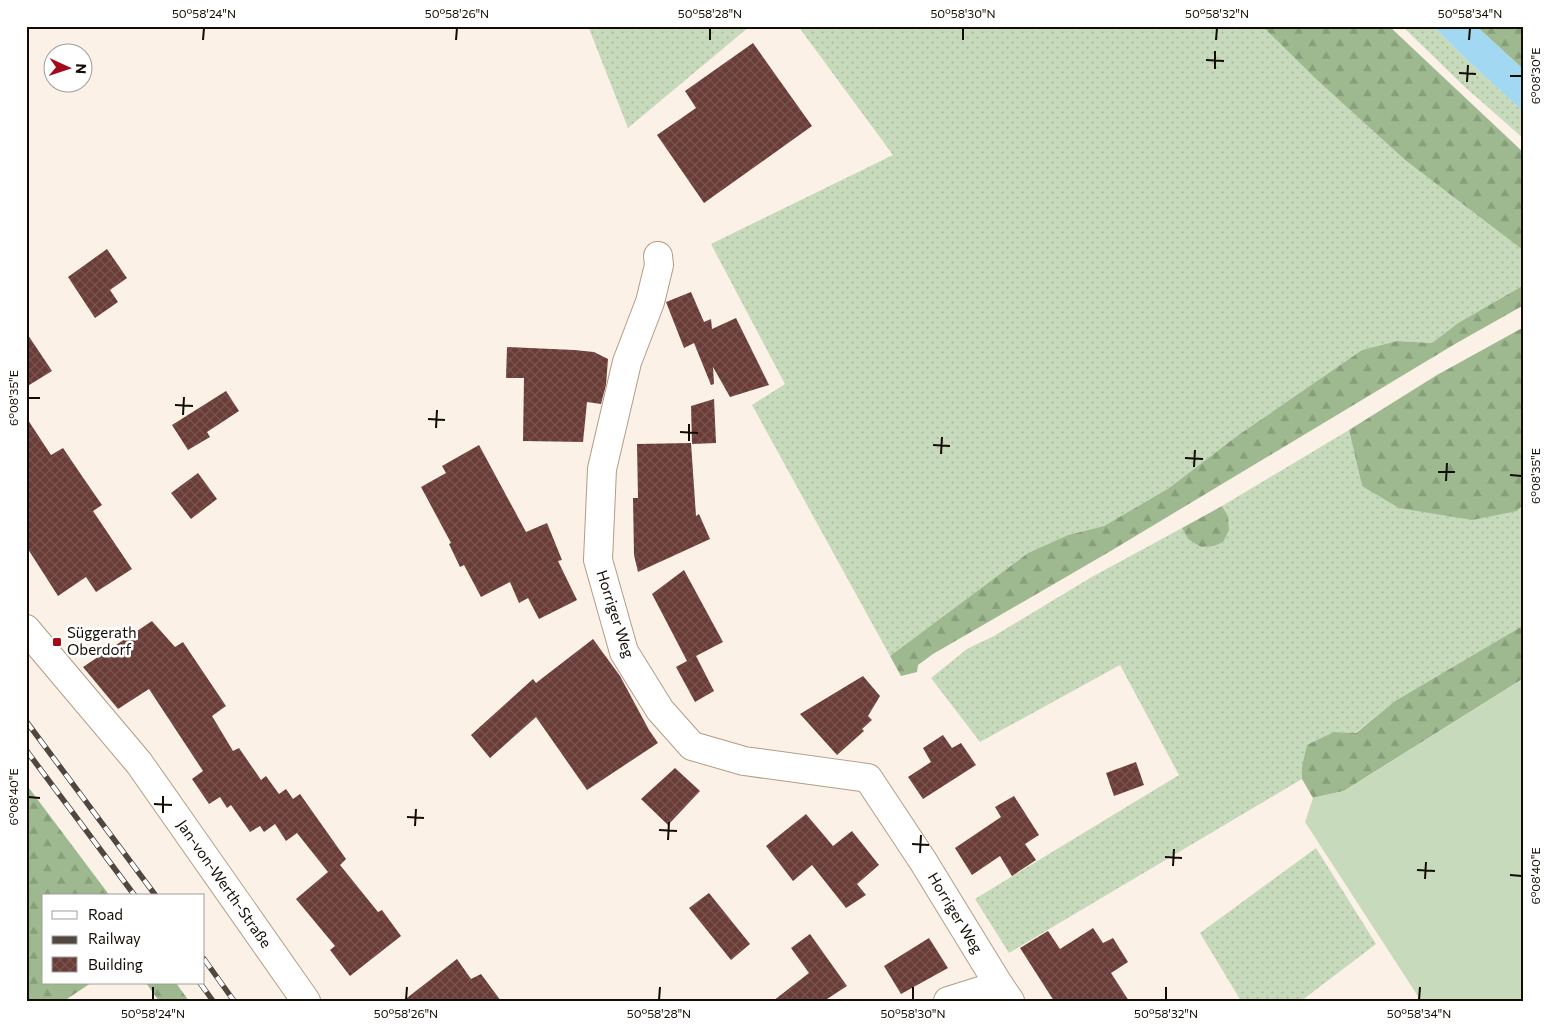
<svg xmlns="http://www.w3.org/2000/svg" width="1550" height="1027" font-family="Commissioner,sans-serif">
  <defs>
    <pattern id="grass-dots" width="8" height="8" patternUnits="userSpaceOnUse" patternTransform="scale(1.25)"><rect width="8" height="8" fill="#c7dabc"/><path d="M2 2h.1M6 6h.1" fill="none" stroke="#aabaa0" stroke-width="1.8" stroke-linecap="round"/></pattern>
    <pattern id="forest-firs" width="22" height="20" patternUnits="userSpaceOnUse" patternTransform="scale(1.25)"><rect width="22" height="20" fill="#9eb98f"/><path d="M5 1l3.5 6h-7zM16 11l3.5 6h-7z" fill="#879e7a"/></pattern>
    <pattern id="building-cross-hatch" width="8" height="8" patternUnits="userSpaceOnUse" patternTransform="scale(1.25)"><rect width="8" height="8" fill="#6a3c37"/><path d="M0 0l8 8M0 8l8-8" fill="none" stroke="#7a5450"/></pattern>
  </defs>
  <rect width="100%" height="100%" fill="#fbf1e7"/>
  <g fill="url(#grass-dots)">
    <path d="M588 26H750L628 128Z"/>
    <path d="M798 26H1262L1317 80 1405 160 1524 251V285L1458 323 1432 343 1397 341 1362 350 1237 436 1169 488 1104 526 1068 535 1028 553 890 656 752 405 785 384 711 244 893 155Z"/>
    <path d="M1402 26H1433L1466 59 1524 112V139L1465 87Z"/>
    <path d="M1349 430 1362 486 1517 511 1524 504V625L1395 701 1355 733 1334 732 1302 767V779L1009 953 975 899 1179 775 1120 665 980 742 931 678 967 649 994 636 1090 578 1182 528 1188 539 1228 516 1222 506Z"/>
    <path d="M1316 848 1376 944 1301 1001H1241L1200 933Z"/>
  </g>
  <g fill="url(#forest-firs)">
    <path d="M1262 26H1389L1524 153V251L1405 160 1317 80Z"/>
    <path d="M1476 26H1524V70Z"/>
    <path d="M1524 285V305L1455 344 1109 552 933 654 918 665 917 672 901 676 890 656 1028 553 1068 535 1104 526 1169 488 1237 436 1362 350 1397 341 1432 343 1458 323Z"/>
    <path d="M1524 327V504L1517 511 1472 520 1399 508 1362 486 1349 430 1437 375Z"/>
    <path d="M1222 506 1228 516 1229 530 1223 542 1214 546 1201 547 1188 539 1182 528Z"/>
    <path d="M1524 625V678L1344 791 1313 798 1302 779V767L1307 745 1334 732 1356 733 1395 701Z"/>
    <path d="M26 784 110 896H44V983H91L64 1001 26 1000Z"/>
    <path d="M146 983H176L189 1001H159Z"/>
  </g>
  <path fill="#c7dabc" d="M1524 678V1001H1421L1305 822 1313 798 1344 791Z"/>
  <path fill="#a2d8f1" d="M1433 26H1476L1524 70V112L1466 59Z"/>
  <g fill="url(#building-cross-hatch)">
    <path d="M753 43 812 126 704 203 657 135 696 108 685 91Z"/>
    <path d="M107 249 127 278 110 290 118 302 95 318 68 277Z"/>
    <path d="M691 292 704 322 711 319 712 329 736 318 769 385 730 397 713 367 714 384 711 385 694 343 684 348 666 302Z"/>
    <path d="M26 332 52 371 26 387Z"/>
    <path d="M507 347 574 350 594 352 608 359 606 385 601 404 587 402 583 442 523 441 524 378H506Z"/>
    <path d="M226 391 239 411 207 432 210 437 188 450 172 425Z"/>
    <path d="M714 399 716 443 692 444 691 406Z"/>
    <path d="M26 417 51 455 63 448 84 479 102 505 93 511 132 569 96 592 86 577 58 596 26 546Z"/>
    <path d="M691 443 696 516 699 514 710 539 638 572 634 555 633 498H638L637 444Z"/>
    <path d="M479 445 526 532 547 523 562 560 558 561 577 600 539 619 528 598 519 603 510 582 481 597 464 565 460 567 449 544 451 543 421 487 446 473 442 466Z"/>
    <path d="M198 473 217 499 191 519 171 493Z"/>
    <path d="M684 570 723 642 696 656 714 691 695 702 676 667 687 661 652 594Z"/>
    <path d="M152 621 175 647 183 642 226 706 212 716 233 751 239 748 261 780 266 776 279 794 286 789 293 799 300 794 346 859 340 865 378 912 382 910 401 936 350 976 330 950 335 946 296 899 328 872 297 833 286 841 275 824 264 832 260 826 250 832 231 805 227 808 220 797 209 804 192 779 203 771 149 689 118 709 83 667Z"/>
    <path d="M593 639 620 676 649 730 658 743 587 790 536 717 490 758 471 735 533 679 536 683Z"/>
    <path d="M863 676 880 696 868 716 872 720 862 729 864 731 837 755 800 714Z"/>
    <path d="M943 735 952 748 961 743 976 765 923 799 908 777 931 762 923 748Z"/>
    <path d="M1136 762 1144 785 1114 796 1106 773Z"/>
    <path d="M675 768 700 791 668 825 641 799Z"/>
    <path d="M1014 796 1039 835 1025 844 1036 860 1012 876 1000 856 972 875 955 848 1001 817 995 807Z"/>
    <path d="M806 814 833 846 852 831 879 865 857 884 866 895 846 908 812 865 793 881 766 846Z"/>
    <path d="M709 893 750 944 731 960 689 908Z"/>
    <path d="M1093 928 1103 943 1113 938 1128 962 1111 973 1129 1001H1054L1020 948 1048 931 1060 949Z"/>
    <path d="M810 934 847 986 824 1001H773L809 973 791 948Z"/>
    <path d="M929 938 948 968 901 994 884 966Z"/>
    <path d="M457 959 471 979 481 974 501 1001H403Z"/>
  </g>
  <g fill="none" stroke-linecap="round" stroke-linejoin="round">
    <g stroke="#b39d84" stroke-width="30">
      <g id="minor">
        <path d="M658 256 659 265 650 302 627 362 602 469 598 560 624 652 660 710 692 746 744 761 868 778 923 861 999 985 1010 1001"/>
        <path d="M948 1001 999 985"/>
      </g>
    </g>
    <g stroke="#b39d84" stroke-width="30">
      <path id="major" d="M26 629 139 763 306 1001"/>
    </g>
    <use href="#minor" stroke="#fff" stroke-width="28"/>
    <use href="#major" stroke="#fff" stroke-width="28"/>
    <g stroke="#504840" stroke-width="5.5">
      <g id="rail">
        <path d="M26 721 156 896"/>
        <path d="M26 750 135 896"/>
        <path d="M204 959 234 1001"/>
        <path d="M200 983 213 1001"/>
      </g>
    </g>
    <use href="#rail" stroke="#fff" stroke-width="4" stroke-dasharray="11" stroke-linecap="butt"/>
  </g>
  <path fill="none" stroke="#130c04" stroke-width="2" d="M203 40 204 28M456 40 457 28M710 40V28M963 40V28M1216 40 1217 28M1469 40 1470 28M1206 60 1224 61M1215 69V51M1459 73 1476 74M1510 76H1522M1467 82 1468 65M28 398H40M175 405 193 406M183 415 184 397M428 419 445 420M436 428 437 410M680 432 698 433M689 441V424M933 445 950 446M941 454 942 437M1185 458 1203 459M1194 467 1195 450M1438 472H1455M1510 475 1522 476M1446 481 1447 463M28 797 40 798M154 804 172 805M163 813V796M407 817 424 818M415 826 416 809M659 830 677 831M668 840 669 822M912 844 929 845M920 853 921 835M1165 857 1182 858M1173 866 1174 849M1417 870 1435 871M1510 875 1522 876M1425 879 1426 862M153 1000V987M406 1000 407 987M659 1000 660 987M913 1000V987M1166 1000V987M1419 1000 1420 987"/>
  <rect fill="#a40a19" stroke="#fff" stroke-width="2" x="52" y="637" width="10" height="10" rx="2.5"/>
  <g text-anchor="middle" stroke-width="5" stroke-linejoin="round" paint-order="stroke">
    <g font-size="15" fill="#130c04" stroke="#fff">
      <text transform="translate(615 614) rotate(72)" y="5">Horriger Weg</text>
      <text transform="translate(224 884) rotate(55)" y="5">Jan-von-Werth-Straße</text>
      <text transform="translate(955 913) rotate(59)" y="5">Horriger Weg</text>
    </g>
    <g font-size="15" fill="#130c04" stroke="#fff" text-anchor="start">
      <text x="67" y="638">Süggerath<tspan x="67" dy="17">Oberdorf</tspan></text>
    </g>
  </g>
  <rect width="1550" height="1027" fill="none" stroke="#ffffff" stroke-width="55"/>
  <rect x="42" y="894" width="162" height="90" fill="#ffffff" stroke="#a19e9b"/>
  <rect x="52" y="911" width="25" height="8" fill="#ffffff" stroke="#a19e9b"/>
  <text x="88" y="920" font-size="15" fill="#130c04">Road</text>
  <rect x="52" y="936" width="25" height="8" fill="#504840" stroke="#a19e9b"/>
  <text x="88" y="944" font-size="15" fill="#130c04">Railway</text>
  <rect x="52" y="957" width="25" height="15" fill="url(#building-cross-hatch)" stroke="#a19e9b"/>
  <text x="88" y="970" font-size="15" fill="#130c04">Building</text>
  <g transform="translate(68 68) rotate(93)"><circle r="24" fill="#ffffff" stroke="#a19e9b"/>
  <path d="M0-4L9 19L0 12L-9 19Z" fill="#a40a19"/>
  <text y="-8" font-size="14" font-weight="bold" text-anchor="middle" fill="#130c04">N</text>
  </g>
  <rect x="28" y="28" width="1494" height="972" fill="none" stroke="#130c04" stroke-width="2"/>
  <g font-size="12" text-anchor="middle" fill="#130c04">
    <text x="204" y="18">50°58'24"N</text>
    <text x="457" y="18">50°58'26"N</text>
    <text x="710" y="18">50°58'28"N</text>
    <text x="963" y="18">50°58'30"N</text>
    <text x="1217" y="18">50°58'32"N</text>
    <text x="1470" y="18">50°58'34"N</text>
    <text transform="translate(1536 76) rotate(-90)" y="4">6°08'30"E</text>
    <text transform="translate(14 398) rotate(-90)" y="4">6°08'35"E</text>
    <text transform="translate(1536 476) rotate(-90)" y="4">6°08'35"E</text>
    <text transform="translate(14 797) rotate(-90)" y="4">6°08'40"E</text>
    <text transform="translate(1536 876) rotate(-90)" y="4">6°08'40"E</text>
    <text x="153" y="1018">50°58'24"N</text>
    <text x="406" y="1018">50°58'26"N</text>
    <text x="659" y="1018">50°58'28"N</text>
    <text x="913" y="1018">50°58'30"N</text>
    <text x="1166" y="1018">50°58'32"N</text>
    <text x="1419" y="1018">50°58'34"N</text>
  </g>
</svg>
